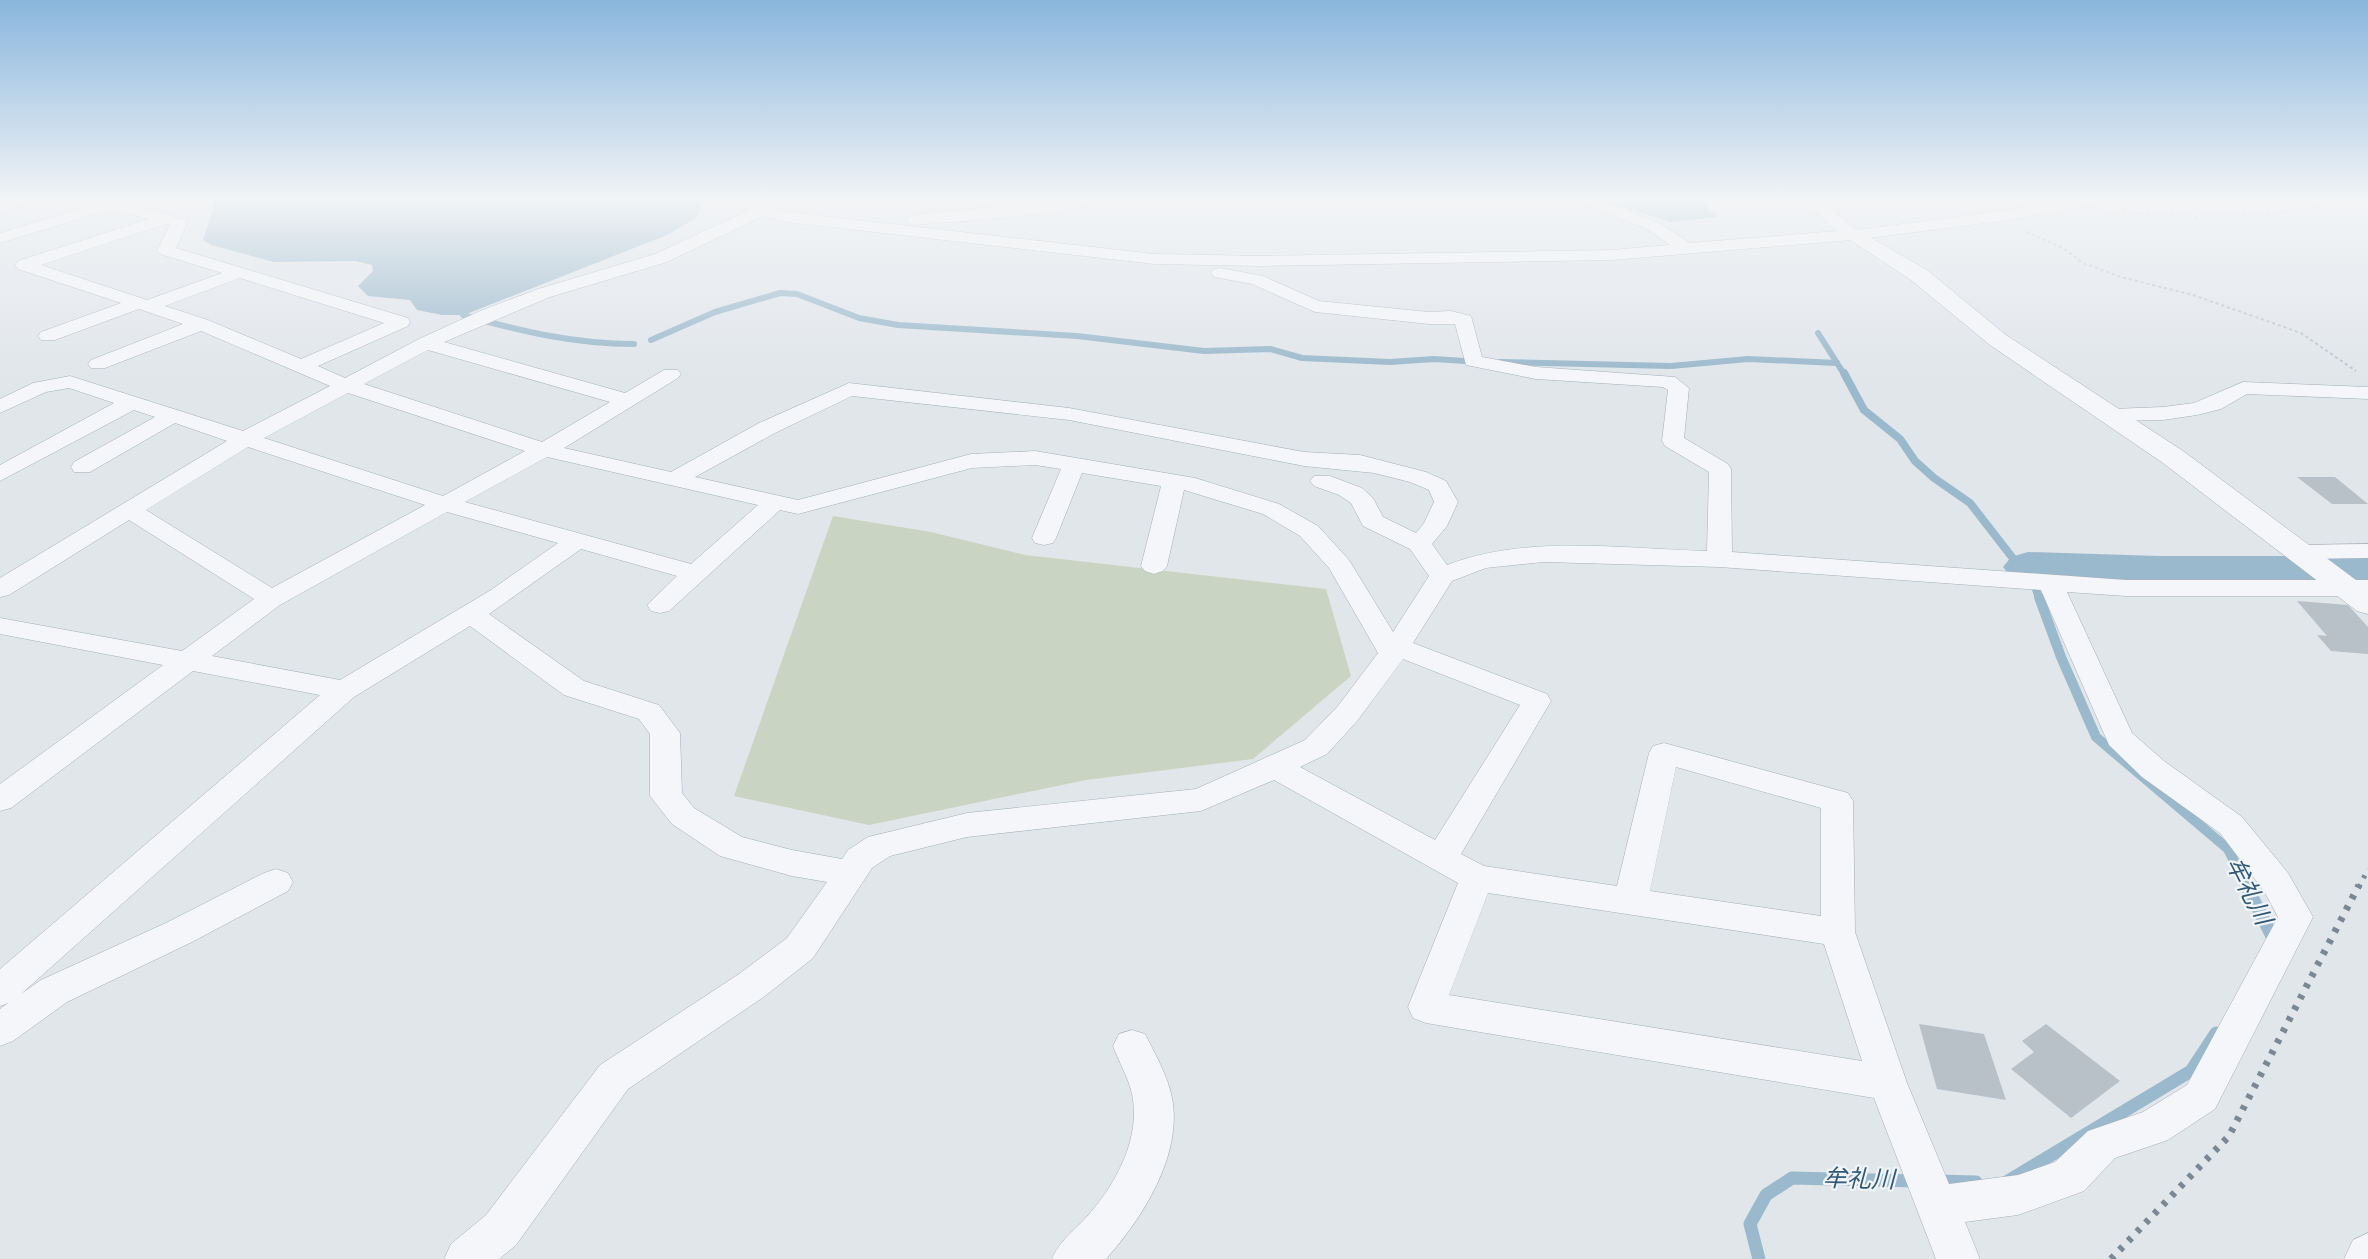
<svg xmlns="http://www.w3.org/2000/svg" width="2368" height="1259" font-family="Signika,'Noto Sans JP',sans-serif">
  <rect width="100%" height="100%" fill="#e1e6eb"/>
  <path fill="#c9d5c2" d="M833 516 931 532 1025 555 1326 589 1351 676 1253 759 1086 780 869 825 734 796Z"/>
  <g fill="#9bb9cc">
    <path d="M209 200 448 202 469 200H706L696 218 667 235 464 315H442L417 310 410 300 368 296 358 286 373 271 372 265 355 261 274 262 211 245 203 240 215 204Z"/>
    <path d="M1700 201 1718 217 1671 222 1607 202Z"/>
  </g>
  <g fill="none" stroke-linecap="round" stroke-linejoin="round">
    <g stroke="#9bb9cc" stroke-width="6">
      <path d="M463 315C520 331 574 344 634 344"/>
      <path d="M1818 333 1844 374"/>
      <path d="M651 340 715 312 780 293 797 294 859 318 898 325 1077 336 1204 351 1270 349 1302 358 1390 362 1434 359 1465 361"/>
      <path d="M1500 362 1671 366 1748 359 1837 363"/>
    </g>
    <path stroke="#9bb9cc" stroke-width="8" d="M1844 373 1864 410 1900 439 1915 461 1934 478 1970 503 2015 561 2028 567 2039 598"/>
    <path stroke="#9bb9cc" stroke-width="10" d="M2039 597 2061 657 2096 737 2228 849 2247 887"/>
    <g stroke="#9bb9cc" stroke-width="13">
      <path d="M2246 885 2275 942"/>
      <path d="M1936 1181 1976 1182"/>
      <path d="M2008 1181 2191 1071 2216 1033"/>
      <path d="M1759 1259 1750 1224 1766 1195 1792 1178 1916 1181"/>
    </g>
    <path fill="#9bb9cc" fill-rule="evenodd" d="M2028 552 2159 556H2368V586H2159L2028 582 2011 577 2003 567 2011 557Z"/>
  </g>
  <g fill="#b8c0c8">
    <path d="M2297 477H2335L2368 504H2332Z"/>
    <path d="M2297 601 2348 605 2368 627V654L2331 651 2317 635 2327 636Z"/>
    <path d="M1919 1024 1984 1034 2006 1100 1937 1089Z"/>
    <path d="M2046 1024 2120 1081 2071 1118 2011 1069 2034 1052 2022 1041Z"/>
  </g>
  <g fill="none" stroke-linecap="round" stroke-linejoin="round">
    <g stroke="#a6aeb5" stroke-width="1">
      <g id="minor">
        <path d="M5 200H30L28 203 0 212V202Z"/>
        <path d="M92 200H118L185 220 187 223 176 248 408 318 410 322 408 326 318 366 345 378 419 339 480 311 538 289 655 254 750 210 739 200C757 200 769 208 787 212L1154 254 1262 256 1612 250 1670 245 1649 230 1577 200H1600L1661 224 1690 243 1837 231 1802 200H1820L1856 230 2010 210 2063 200H2097L2089 205 2010 220 1852 240 1612 260 1262 266 1154 264 787 222 763 216 667 262 550 297 444 342 625 393 664 370H678L681 374 678 378 564 448 671 472 759 423 849 383 1069 408 1304 452 1360 455 1426 472 1446 481 1458 502 1447 526 1432 544 1447 565C1528 534 1622 549 1707 551L1709 472 1665 446 1662 441 1668 390 1663 387 1536 379 1466 365 1455 324H1429L1315 312 1252 284 1214 277 1211 273 1214 269 1220 268 1263 276 1319 301 1429 312 1451 311 1471 316 1482 357 1536 367 1675 377 1689 388 1684 438 1728 464 1731 469 1732 552 2126 580H2368V596H2126L2067 592 2132 733 2164 761 2242 817 2288 873 2313 917 2215 1109 2168 1140 2115 1158 2084 1191 2018 1215 1965 1222 1980 1259H1936L1874 1098 1426 1023 1413 1018 1408 1007 1458 883 1274 780 1201 811 967 837 890 856 872 868 813 958 765 996 628 1089 516 1245 499 1259H444L451 1244 486 1215 600 1065 739 974 787 938 827 882 792 876 720 856 672 824 650 796V734L639 719 564 695 470 626 354 697 21 994 41 980 168 922 264 873 276 869 288 873 293 882 288 891 192 942 67 1002 13 1041 0 1046V1009L8 1003 0 1006V969L320 695 193 671 11 808 0 811V784L163 665 0 634V618L182 651 254 599 129 520 9 595 0 597V578L227 441 175 423 90 472H74L71 467 74 462 155 417 134 410 0 481V465L114 403 69 388 46 392 0 413V399L33 383 70 376 243 431 330 386 201 331 105 368H91L88 364 91 360 183 324 139 309 55 340H41L38 336 41 332 121 303 18 269 15 265 18 261 148 219 112 209 0 243V233L96 204ZM165 224 170 225 157 250 160 254 222 273 147 300 41 265ZM240 278 384 323 301 359 208 320 165 306ZM428 350 610 402 542 442 364 384ZM348 393 525 451 443 496 264 438ZM852 396 1069 420 1304 466 1374 473 1410 482 1429 490 1434 502 1424 523 1416 533 1383 517 1373 498 1362 488 1330 476H1314L1310 481 1314 486 1339 495 1351 503 1363 526 1410 549 1429 576 1393 632 1349 560 1318 526 1279 504 1195 478 1035 451 971 454 798 500 695 477 775 433ZM248 447 425 505 272 588 146 510ZM547 457 758 505 691 564 465 502ZM1035 465 1061 469 1032 538 1035 543 1044 545 1053 543 1056 538 1082 473 1161 486 1141 566 1145 571 1154 574 1163 571 1167 566 1184 490 1263 514 1300 536 1329 568 1378 653 1338 706 1305 740 1196 789 967 813 868 837 848 850 842 859 792 850 742 837 694 808 682 793 680 733 659 705 584 681 489 614 581 549 677 576 647 605 651 611 660 613 669 611 780 510 798 514 972 468ZM447 512 558 543 491 590 340 680 212 656 280 605ZM1544 562 1719 567 2041 590 2109 745 2142 777 2220 833 2264 891 2278 917 2187 1085 2143 1112 2088 1131 2055 1162 2018 1175 1949 1184 1907 1083 1855 932 1853 801 1848 793 1664 743 1653 746 1649 753 1617 886 1484 866 1461 854 1551 701 1547 694 1413 643 1452 581 1486 568ZM1403 659 1520 705 1435 840 1300 767 1327 754 1358 720ZM1676 767 1821 808V916L1650 891ZM1488 893 1824 944 1862 1061 1449 995Z"/>
        <path d="M1060 200H1095C1082 215 941 222 913 225L905 220 913 215Z"/>
        <path d="M2243 382 2368 387V399L2247 394 2221 409 2197 415 2163 420 2112 421 2104 420 2101 415 2104 410 2112 409 2163 407 2194 403Z"/>
        <path d="M2368 544V558L2301 559 2292 557 2289 552 2292 547 2301 545Z"/>
        <path d="M1132 1030 1145 1034C1155 1054 1168 1076 1172 1098 1183 1155 1142 1219 1106 1259H1052C1060 1239 1077 1229 1090 1213 1117 1182 1141 1137 1132 1094 1128 1077 1119 1062 1113 1046L1119 1034Z"/>
        <path d="M2368 1233V1259H2344L2353 1240Z"/>
      </g>
    </g>
    <g stroke="#a6aeb5" stroke-width="1">
      <path id="tertiary" d="M1854 228 1927 270 2006 335 2183 451 2368 589V614L2357 611 2163 463 1990 345 1911 280 1847 238 1844 234 1847 230Z"/>
    </g>
    <g stroke="#bfc4ca" stroke-width="2" stroke-dasharray="3 3" stroke-linecap="butt">
      <path d="M2105 214 2122 212 2196 217 2318 210 2314 205 2318 200"/>
      <path d="M2026 232 2063 248 2083 263 2121 277 2193 295 2301 333 2356 371"/>
    </g>
    <use href="#minor" fill="#f4f6f9" fill-rule="evenodd"/>
    <use href="#tertiary" fill="#f4f6f9" fill-rule="evenodd"/>
    <path stroke="#7a8795" stroke-width="5" stroke-dasharray="3 7" stroke-linecap="butt" d="M2359 887 2368 869"/>
    <path stroke="#7a8795" stroke-width="7" stroke-dasharray="4.5 8" stroke-linecap="butt" d="M2111 1259 2229 1136 2359 885"/>
  </g>
  <linearGradient id="sky" x2="0" y2="1"><stop stop-color="#89b6dd"/><stop offset="0.53" stop-color="#f2f4f6"/><stop offset="1" stop-color="#f2f4f6" stop-opacity="0"/></linearGradient>
  <rect width="2368" height="376" fill="url(#sky)"/>
  <g text-anchor="middle" stroke-width="4.5" stroke-linejoin="round" paint-order="stroke">
    <g font-size="24" font-style="italic" fill="#315a79" stroke="#f1f5f8">
      <text transform="translate(2249 891) rotate(63)" y="8">牟礼川</text>
      <text transform="translate(1859 1179) rotate(1)" y="8">牟礼川</text>
    </g>
  </g>
</svg>
